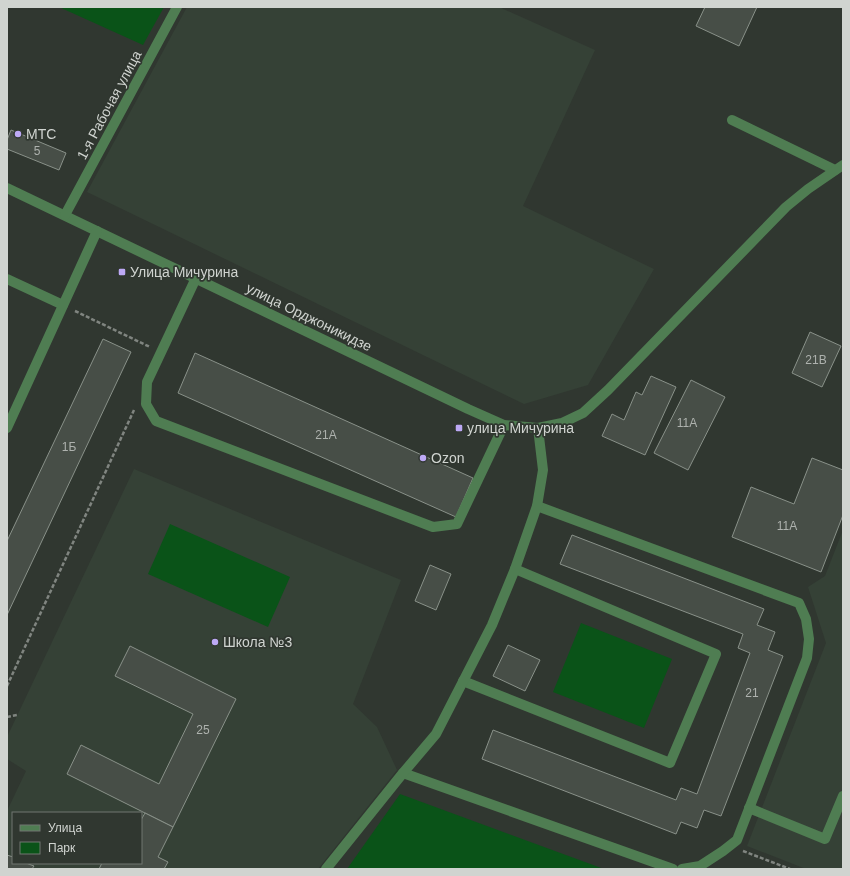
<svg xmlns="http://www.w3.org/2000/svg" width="850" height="876" font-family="Arial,sans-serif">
  <rect width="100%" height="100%" fill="#303730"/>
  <g fill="#354136" fill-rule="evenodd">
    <path d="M187 7H499L595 50 523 206 654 269 588 385 524 404 87 192Z"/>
    <path d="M134 469 401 580 353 704 377 727 397 770 318 869H7V811L26 771 7 759V737ZM13 813H141V863H13Z"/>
    <path d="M843 530V869H806L747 846 826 643 808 587 825 576Z"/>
  </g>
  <g fill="#0a5318">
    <path d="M59 7H164L143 45Z"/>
    <path d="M170 524 290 577 268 627 148 574Z"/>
    <path d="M581 623 672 659 644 728 553 692Z"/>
    <path d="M400 794 604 869H347Z"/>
  </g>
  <g fill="#474e47" stroke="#899189">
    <path d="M705 7H757L739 46 696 26Z"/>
    <path d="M11 130 66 153 59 170 7 149V140Z"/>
    <path d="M810 332 841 346 822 387 792 373Z"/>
    <path d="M103 339 131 352 7 615V541Z"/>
    <path d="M195 353 473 478 456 517 178 393Z"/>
    <path d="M651 376 676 387 645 455 602 436 612 414 624 420 636 392 642 395Z"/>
    <path d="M691 380 725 397 688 470 654 453Z"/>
    <path d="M812 458 843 470V515L821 572 732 537 751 487 794 504Z"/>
    <path d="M572 535 764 609 757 625 775 632 768 650 783 656 721 816 704 810 697 828 681 822 676 834 482 759 493 730 676 800 681 788 697 794 750 653 738 648 743 634 560 564Z"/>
    <path d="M430 565 451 574 436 610 415 601Z"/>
    <path d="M508 645 540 660 525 691 493 676Z"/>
    <path d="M130 646 236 699 173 827 67 774 81 745 159 784 193 714 115 676Z"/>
    <path d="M145 813 173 827 158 857 168 862 164 869H99L102 863H141V820Z"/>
    <path d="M7 855 13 857V863H26L34 866 32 869H7Z"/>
  </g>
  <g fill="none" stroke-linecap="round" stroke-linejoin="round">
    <g stroke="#808580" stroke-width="2.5" stroke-dasharray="4 2" stroke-linecap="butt">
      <path d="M75 311 150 347"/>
      <path d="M7 686 134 410"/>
      <path d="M7 717 17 715"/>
      <path d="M743 851 790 869"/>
    </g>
    <g stroke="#4f7d52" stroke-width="10">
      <path d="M732 120 835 170"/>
      <path d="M7 188 468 409 504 425 538 428 562 423 583 413 608 390 786 207 808 189 843 165"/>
      <path d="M65 215 177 7"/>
      <path d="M196 278 147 382 146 404 156 421 433 527 457 524 504 425"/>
      <path d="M7 279 63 305"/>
      <path d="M7 428 97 231"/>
      <path d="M537 506 799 603 806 619 809 639 807 658 737 840 723 851 700 866 682 869"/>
      <path d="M463 681 670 763 716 654 515 569"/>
      <path d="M403 773 673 869"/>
      <path d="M749 808 825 839 843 796"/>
      <path d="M326 869 403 773 436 734 492 625 515 569 537 506 543 470 538 428"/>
    </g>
  </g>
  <g fill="#bda9f5" stroke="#303730" stroke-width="1.5">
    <circle cx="18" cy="134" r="4"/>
    <rect x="118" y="268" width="8" height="8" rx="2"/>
    <rect x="455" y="424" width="8" height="8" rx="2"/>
    <circle cx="423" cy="458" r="4"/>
    <circle cx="215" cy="642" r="4"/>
  </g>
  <g text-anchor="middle" stroke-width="3.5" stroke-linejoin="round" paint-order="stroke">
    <g font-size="12" fill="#aeb2ae">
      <text x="37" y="155">5</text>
      <text x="816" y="364">21В</text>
      <text x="687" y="427">11А</text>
      <text x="326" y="439">21А</text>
      <text x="69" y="451">1Б</text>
      <text x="787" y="530">11А</text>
      <text x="752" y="697">21</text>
      <text x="203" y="734">25</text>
    </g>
    <g font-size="14" fill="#d0d4d0" stroke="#303730">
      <text transform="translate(109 105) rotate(-62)" y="5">1-я Рабочая улица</text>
      <text transform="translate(309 317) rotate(26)" y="5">улица Орджоникидзе</text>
    </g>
    <g font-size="14" fill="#d0d4d0" stroke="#303730" text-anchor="start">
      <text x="26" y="139">МТС</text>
      <text x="130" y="277">Улица Мичурина</text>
      <text x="467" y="433">улица Мичурина</text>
      <text x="431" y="463">Ozon</text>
      <text x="223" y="647">Школа №3</text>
    </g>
  </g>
  <rect width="850" height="876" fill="none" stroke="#d0d4d0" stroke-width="16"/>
  <rect x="12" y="812" width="130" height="52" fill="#303730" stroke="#707670"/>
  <rect x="20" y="825" width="20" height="6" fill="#4f7d52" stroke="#707670"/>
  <text x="48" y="832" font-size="12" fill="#d0d4d0">Улица</text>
  <rect x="20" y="842" width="20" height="12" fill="#0a5318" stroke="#707670"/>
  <text x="48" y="852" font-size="12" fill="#d0d4d0">Парк</text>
</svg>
